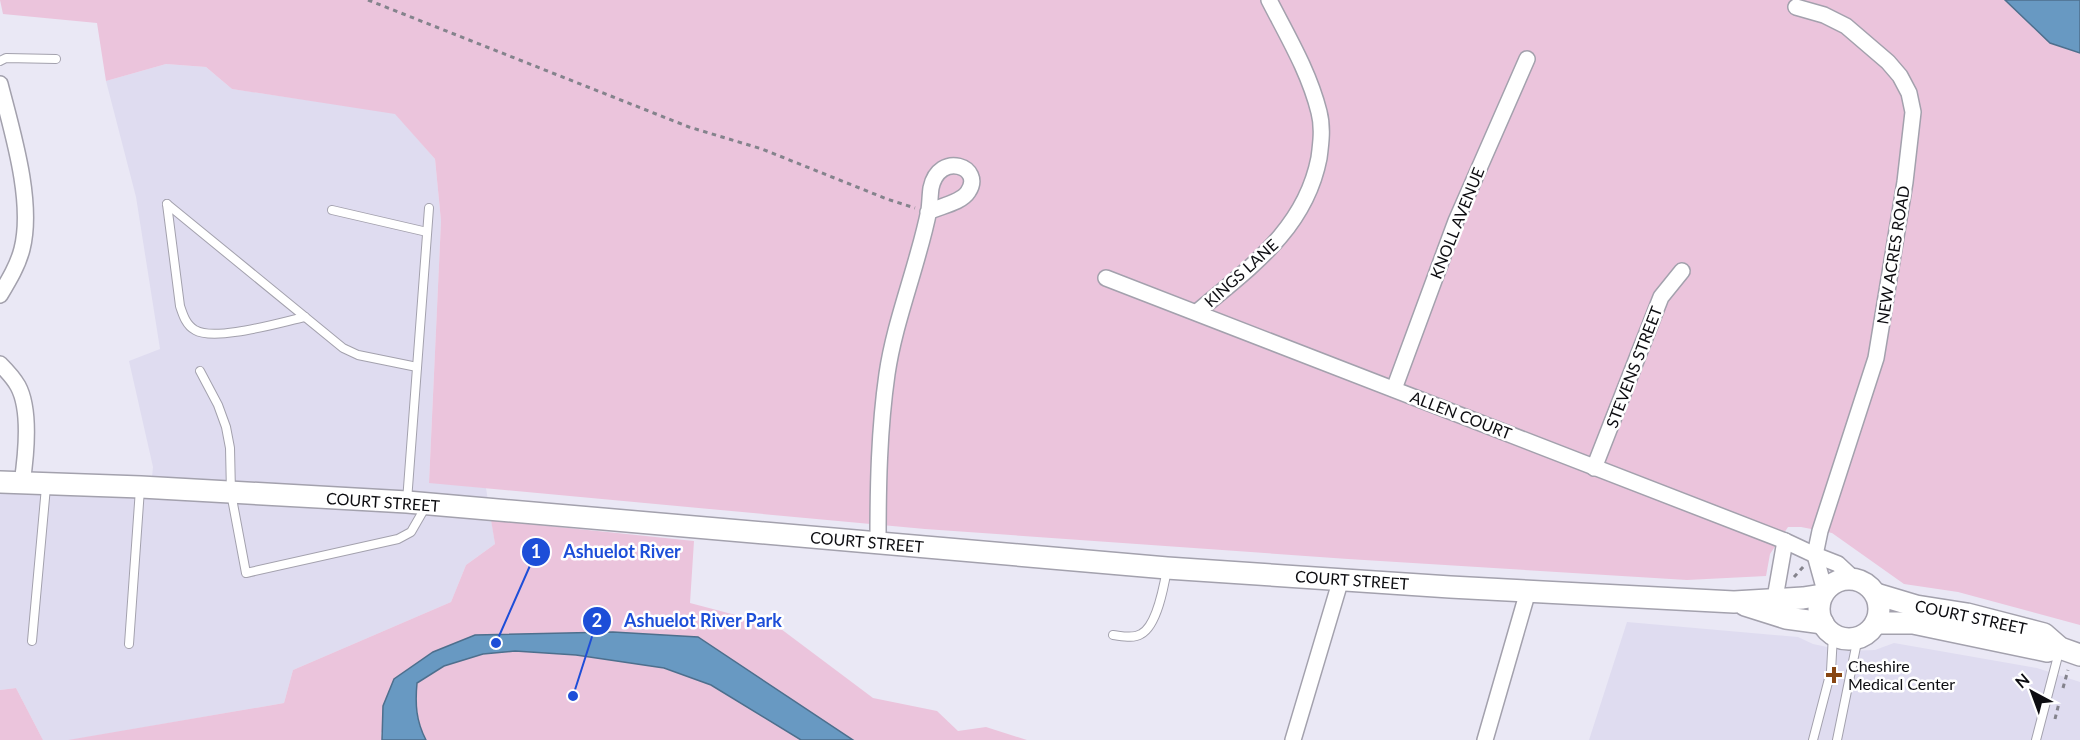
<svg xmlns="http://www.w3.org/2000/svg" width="2080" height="740" font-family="Lato,sans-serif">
  <rect width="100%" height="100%" fill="#eae8f5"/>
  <g fill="#dfdcf0">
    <path d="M166 64 206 67 232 89 395 113 435 159 441 221 429 482 486 488 495 544 466 565 451 602 293 670 284 703 71 740H43L16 688 0 690V489L150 497 153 467 129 361 160 349 136 197 106 81Z"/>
    <path d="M1627 622 1798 637 1813 644 1846 651 1875 650 1894 643 2037 668 2080 682V740H1589Z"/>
  </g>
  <g fill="#ebc4dc">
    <path d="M0 0H2080V625L1958 592 1904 584 1832 533 1801 527H1788L1770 554 1766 576 1687 580 1348 559 925 529 429 483 441 221 435 159 395 114 232 89 206 67 166 64 106 81 97 23 3 14Z"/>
    <path d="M491 520 694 541 690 603 777 626 873 698 937 711 958 731 986 727 1027 740H853L698 638 673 636 433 652 381 733 382 740H68L284 703 293 670 451 602 466 565 495 544Z"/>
    <path d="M515 651C580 655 650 657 710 685 742 699 772 722 801 740H426C416 721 416 704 417 683L444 666 483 654Z"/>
    <path d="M16 688 43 740H0V690Z"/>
  </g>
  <g fill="#6899c2" stroke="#4d6f8d" stroke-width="1.5">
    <path d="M2005 0H2080V53L2050 43Z"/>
    <path d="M613 632 698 637 853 740H801L711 685 664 668 576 655 515 651 483 654 444 666 417 683C415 704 416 721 426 740H382L383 706 394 679 433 652 475 635Z"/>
  </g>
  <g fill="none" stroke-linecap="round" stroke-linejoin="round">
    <g stroke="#a3a1ad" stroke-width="10">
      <g id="service">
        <path d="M0 61 6 58 56 59"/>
        <path d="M167 204 343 348 358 355 417 367"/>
        <path d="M167 204 180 306C183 315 186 325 195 330 215 342 281 322 305 317"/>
        <path d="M332 210 427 232"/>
        <path d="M200 371 218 405 226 427 230 448 231 493 246 573 398 539 411 532 426 506"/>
        <path d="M407 501 429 208"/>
        <path d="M1113 635C1122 636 1133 639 1141 634 1157 626 1164 586 1167 569"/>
        <path d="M32 641 46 487"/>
        <path d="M129 644 140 489"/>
        <path d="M1813 740 1831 671 1833 635"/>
        <path d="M1837 740 1858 637"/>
        <path d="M2036 740 2059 652"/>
      </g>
    </g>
    <g stroke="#a3a1ad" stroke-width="18">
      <g id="minor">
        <path d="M1796 7 1824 15 1846 26 1888 62 1900 76 1909 93 1913 112 1905 182 1876 358 1820 531 1815 555 1825 591"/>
        <path d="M0 84C12 131 34 201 22 249 18 265 9 280 0 295"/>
        <path d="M1106 278 1785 541 1815 555 1838 564 1853 578"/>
        <path d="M1197 312C1249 268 1305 230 1319 158 1321 143 1323 127 1319 112 1309 72 1288 37 1269 0"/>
        <path d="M0 364C7 371 13 377 18 386 31 410 26 456 22 483"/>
        <path d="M1394 389 1456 221 1527 59"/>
        <path d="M1594 468 1661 297 1682 271"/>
        <path d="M878 542C878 486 879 430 887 374 893 333 907 294 918 254 922 240 926 225 929 210 930 203 930 195 931 188 939 150 985 167 968 192 961 203 940 206 928 212"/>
        <path d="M1775 598 1785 541"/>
        <path d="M1293 740 1341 579"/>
        <path d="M1485 740 1528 591"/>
      </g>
    </g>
    <g stroke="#a3a1ad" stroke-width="24">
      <g id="secondary">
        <path d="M0 482 141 487 407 502 1167 568 1450 587 1734 602 1803 598 1822 595"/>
        <circle cx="1849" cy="609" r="30"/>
        <path d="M1876 594 1916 606 1967 614 2044 634 2060 648 2080 655"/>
        <path d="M1745 605 1786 618 1823 623"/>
        <path d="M1876 623H1913L2047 651 2060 648"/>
      </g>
    </g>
    <g stroke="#84838c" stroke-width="3" stroke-dasharray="4.5 4.5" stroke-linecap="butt">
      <path d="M368 0 689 127 762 149 887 199 915 208"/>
      <path d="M1794 577 1804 566"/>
      <path d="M2063 688 2068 670"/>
      <path d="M2055 719 2059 703"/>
    </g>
    <use href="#service" stroke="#fff" stroke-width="8"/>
    <use href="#minor" stroke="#fff" stroke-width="15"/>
    <use href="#secondary" stroke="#fff" stroke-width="21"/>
  </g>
  <path fill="#884613" stroke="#fff" stroke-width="2" d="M1831 666h6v6h6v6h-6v6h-6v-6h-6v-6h6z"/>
  <g text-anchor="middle" stroke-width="5" stroke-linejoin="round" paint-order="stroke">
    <g font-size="16" fill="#0d0d11" stroke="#fff">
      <text transform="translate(1457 223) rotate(-68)" y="6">KNOLL AVENUE</text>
      <text transform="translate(1893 255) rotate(-81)" y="6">NEW ACRES ROAD</text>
      <text transform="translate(1241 273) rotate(-42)" y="6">KINGS LANE</text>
      <text transform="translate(1634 367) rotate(-69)" y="6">STEVENS STREET</text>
      <text transform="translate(1461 415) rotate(21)" y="6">ALLEN COURT</text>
      <text transform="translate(383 502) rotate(4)" y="6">COURT STREET</text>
      <text transform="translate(867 542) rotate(5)" y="6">COURT STREET</text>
      <text transform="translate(1352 580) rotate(4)" y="6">COURT STREET</text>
      <text transform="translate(1971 617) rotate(12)" y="6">COURT STREET</text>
    </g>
    <g font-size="16" fill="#0d0d11" stroke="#fff" text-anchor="start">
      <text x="1848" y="672">Cheshire<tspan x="1848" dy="18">Medical Center</tspan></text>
    </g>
  </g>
  <path fill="none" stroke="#1d4ed8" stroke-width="2" d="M496 643L536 552M573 696L597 621"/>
  <g fill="#1d4ed8" stroke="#fff" stroke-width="2">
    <circle cx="496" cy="643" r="6"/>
    <circle cx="573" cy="696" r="6"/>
    <circle cx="536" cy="552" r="15"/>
    <circle cx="597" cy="621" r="15"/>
  </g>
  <g font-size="18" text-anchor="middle" font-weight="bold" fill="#fff">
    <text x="536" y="558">1</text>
    <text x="597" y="627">2</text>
  </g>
  <g font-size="18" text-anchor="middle" font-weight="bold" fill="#1d4ed8" stroke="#fff" stroke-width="5" stroke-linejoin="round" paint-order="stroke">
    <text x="622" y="558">Ashuelot River</text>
    <text x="703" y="627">Ashuelot River Park</text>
  </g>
  <g transform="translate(2032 692) rotate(319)" stroke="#ffffff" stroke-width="4.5" paint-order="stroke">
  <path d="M0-4.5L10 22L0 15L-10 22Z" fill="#0d0d11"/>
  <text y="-9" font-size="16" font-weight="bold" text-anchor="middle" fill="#0d0d11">N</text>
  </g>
</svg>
